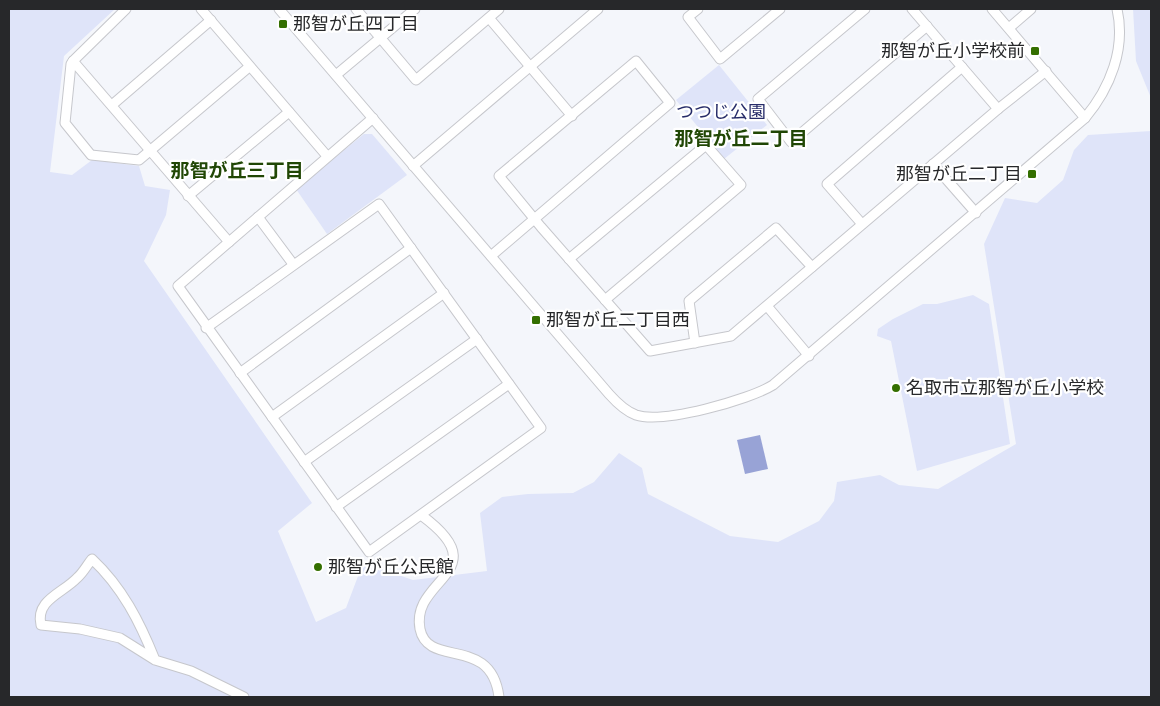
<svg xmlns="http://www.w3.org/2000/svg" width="1160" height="706" font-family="Figtree,'Noto Sans JP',sans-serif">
  <rect width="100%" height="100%" fill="#f4f6fb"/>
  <g fill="#dfe4f9">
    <path d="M9 9H115L64 56 50 172 72 175 92 160 139 166 145 186 170 190 166 215 144 261 312 503 278 531 316 622 346 608 363 563 413 580 487 571 480 513 502 497 528 494 573 493 594 482 619 453 642 468 648 494 730 536 778 542 819 521 834 501 837 482 880 475 899 485 938 489 1016 444 984 244 1005 198 1037 203 1063 180 1074 150 1088 135 1151 131V697H9Z"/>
    <path d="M1133 9H1151V98L1136 61Z"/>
    <path d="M719 65 767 125 724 159 676 100Z"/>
    <path d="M364 134H372L407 175 327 234 296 189Z"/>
    <path d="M973 295 989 304 1010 444 917 471 891 341 877 336 878 329 893 319 923 304H937Z"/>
  </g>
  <path fill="#98a3d6" d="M760 435 768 469 745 474 737 440Z"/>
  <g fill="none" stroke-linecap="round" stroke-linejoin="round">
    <g stroke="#c6c7cc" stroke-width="11">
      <g id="minor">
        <path d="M126 9 73 61 229 242"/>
        <path d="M201 9 327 156"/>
        <path d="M279 9 609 394C617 403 625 411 636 415 663 424 749 400 773 385L1085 118C1110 88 1126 49 1117 9"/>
        <path d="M356 9 416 80 499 9"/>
        <path d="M698 9 688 17 720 59 780 9"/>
        <path d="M865 9 758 99 791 142 927 26"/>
        <path d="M912 9 998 109"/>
        <path d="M992 9 1085 118"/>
        <path d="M489 18 572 116"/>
        <path d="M1009 28 1031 9"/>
        <path d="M73 61 71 64 65 123 91 155 139 160 249 67"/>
        <path d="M336 75 415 9"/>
        <path d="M112 105 211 20"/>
        <path d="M933 164 976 213"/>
        <path d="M413 166 598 9"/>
        <path d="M188 196 289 112"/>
        <path d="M258 217 293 264"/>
        <path d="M862 224 827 184 962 67"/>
        <path d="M491 256 670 103 636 61 499 176 541 227 650 351 731 336 998 109 1046 71"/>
        <path d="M569 259 706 145 741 185 605 300"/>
        <path d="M767 306 809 356"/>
        <path d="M206 328 379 204 541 428 369 552 178 286 373 118"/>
        <path d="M695 343 689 301 776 228 812 267"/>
        <path d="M240 373 411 248"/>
        <path d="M272 417 444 293"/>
        <path d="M304 462 477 339"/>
        <path d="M336 507 509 384"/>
        <path d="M421 515C499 572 410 578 420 629 428 669 491 634 499 697"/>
        <path d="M155 660C140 622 122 587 92 559 87 565 83 573 77 578 63 593 35 600 41 625L80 629 120 638 155 660 191 671 244 697"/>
      </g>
    </g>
    <use href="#minor" stroke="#fff" stroke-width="9"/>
  </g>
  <g fill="#346f00" stroke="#fff" stroke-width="2">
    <rect x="278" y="19" width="10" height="10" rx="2.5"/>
    <rect x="1030" y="46" width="10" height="10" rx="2.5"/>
    <rect x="1027" y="169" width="10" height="10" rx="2.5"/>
    <rect x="531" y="315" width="10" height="10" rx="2.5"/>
    <circle cx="896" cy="388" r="5"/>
    <circle cx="318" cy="567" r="5"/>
  </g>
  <g text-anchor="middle" stroke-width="4.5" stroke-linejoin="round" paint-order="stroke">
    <g font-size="18" fill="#27282a" stroke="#fff" text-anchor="start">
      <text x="293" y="30">那智が丘四丁目</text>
      <text x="1025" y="57" text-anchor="end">那智が丘小学校前</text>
      <text x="1022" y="180" text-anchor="end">那智が丘二丁目</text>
      <text x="546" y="326">那智が丘二丁目西</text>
      <text x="906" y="394">名取市立那智が丘小学校</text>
      <text x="328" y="573">那智が丘公民館</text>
    </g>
    <g font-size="18" fill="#272c69" stroke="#fff">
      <text x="721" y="118">つつじ公園</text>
    </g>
    <g font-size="19" font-weight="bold" fill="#214705" stroke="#fff">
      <text x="741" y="145">那智が丘二丁目</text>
      <text x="237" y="177">那智が丘三丁目</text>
    </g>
  </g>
  <rect width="1160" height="706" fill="none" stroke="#27282a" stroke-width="20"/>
</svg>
